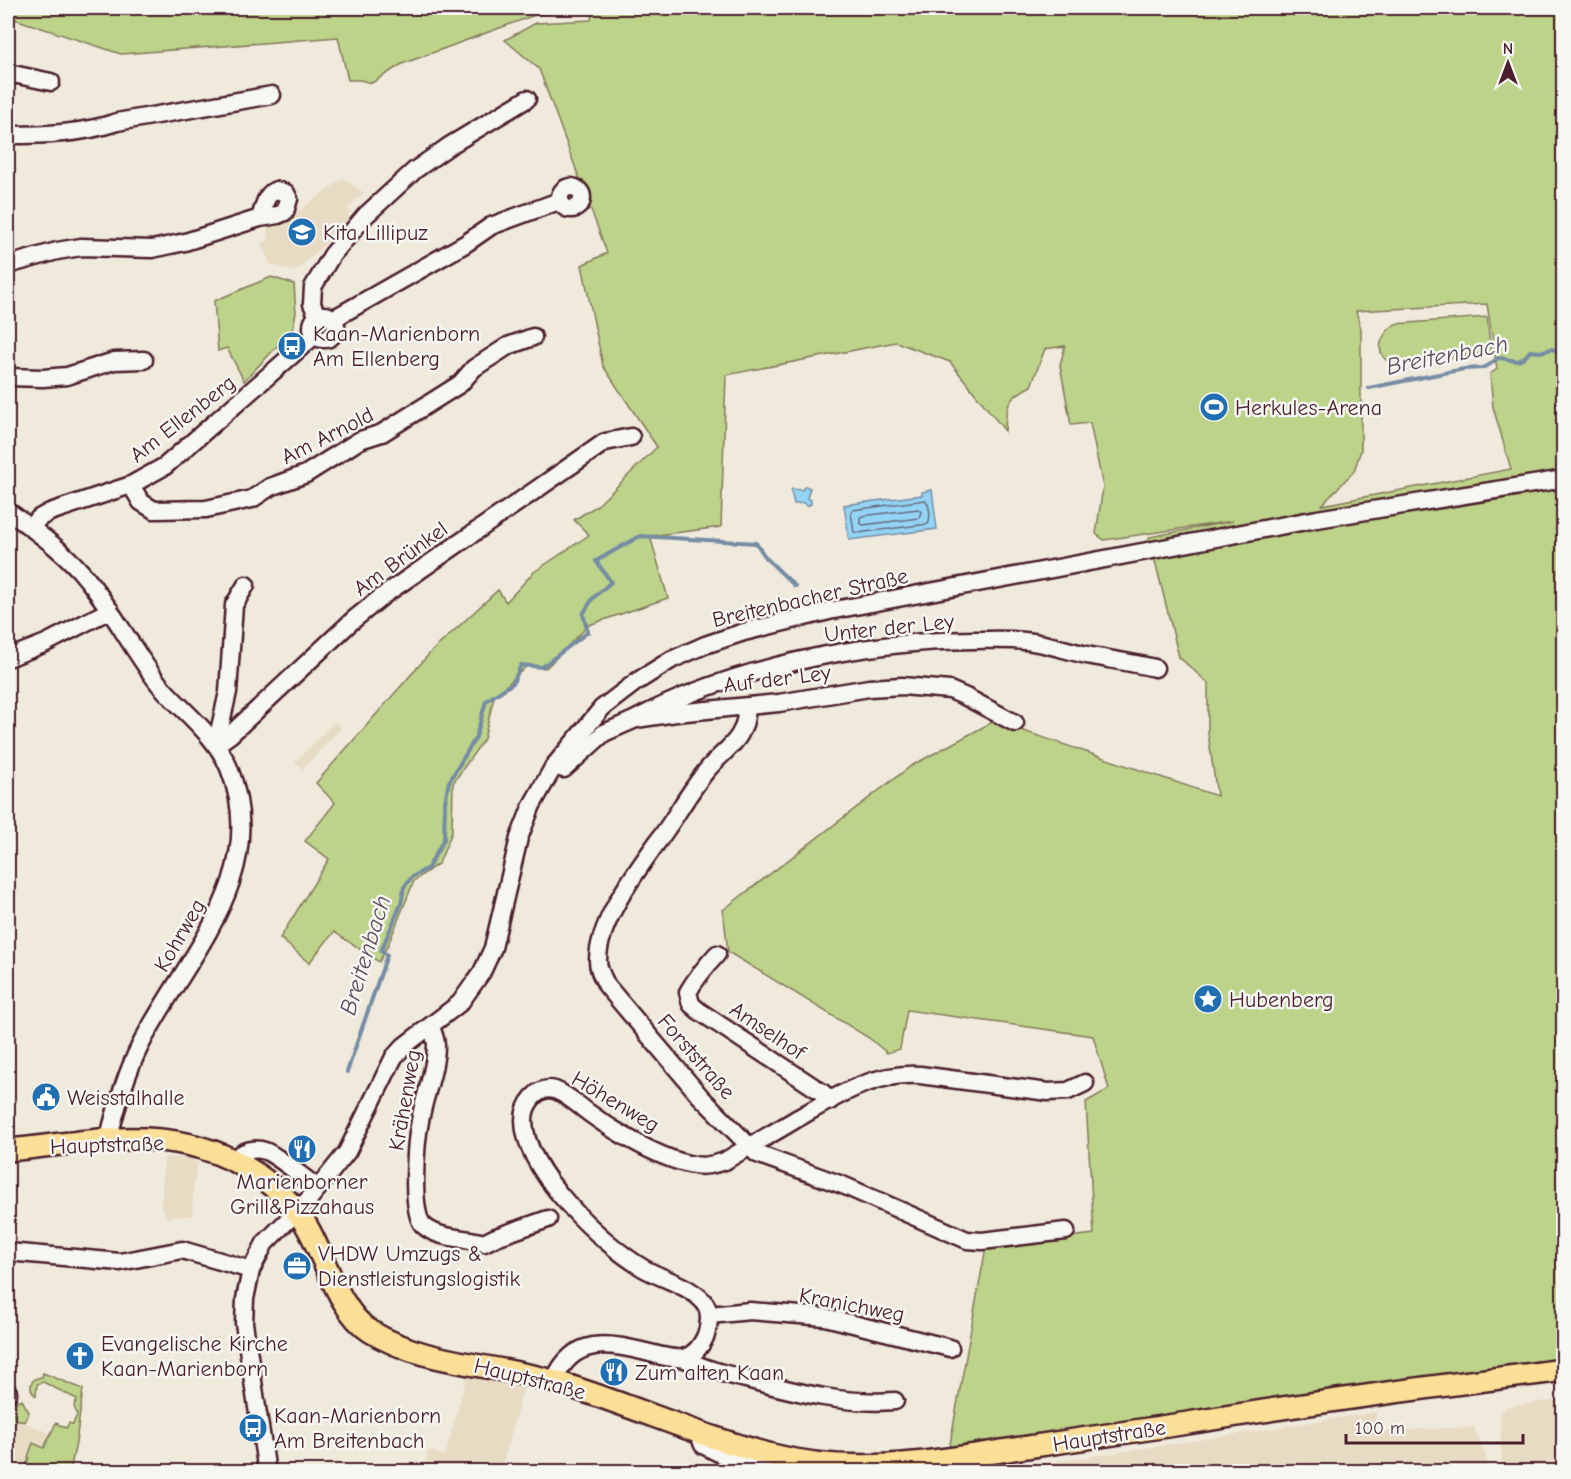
<svg xmlns="http://www.w3.org/2000/svg" width="1571" height="1479" font-family="'Comic Neue',sans-serif">
  <rect width="100%" height="100%" fill="#f0eadd"/>
  <filter id="ink" filterUnits="userSpaceOnUse"><feTurbulence type="fractalNoise" baseFrequency=".0167" numOctaves="2"/><feDisplacementMap in="SourceGraphic" scale="12" xChannelSelector="R" yChannelSelector="G"/><feConvolveMatrix kernelMatrix="1 2 1 2 8 2 1 2 1" color-interpolation-filters="sRGB"/></filter>
  <g filter="url(#ink)">
    <g fill="#e8dbc4">
      <path d="M343 178 364 193 348 208 351 211 347 215 351 219 295 272 270 264 261 242 269 241 267 223 300 210Z"/>
      <path d="M334 722 341 728 303 769 295 762Z"/>
      <path d="M164 1157 190 1158 198 1163 194 1182 192 1216H172L167 1218 161 1207Z"/>
      <path d="M468 1371 525 1383 501 1471 424 1472 428 1450 445 1456Z"/>
      <path d="M1563 1399V1471H1502L1500 1413 1508 1406Z"/>
      <path d="M1376 1412 1377 1431 1474 1427 1487 1460 1488 1471H998Z"/>
      <path d="M17 1419 52 1434 70 1471H8V1435H10Z"/>
    </g>
    <g fill="#bcd389" stroke="#83795a" stroke-width="1.5" fill-rule="evenodd">
      <path d="M8 8H1563V1361L949 1449 986 1247 1094 1234 1086 1102 1109 1089 1093 1036 907 1010 900 1049 887 1053 869 1038 728 952 723 910 911 766 994 721 1217 796 1208 733V683L1179 657 1149 537 1233 521 1104 540 1096 534 1103 487 1090 423 1071 425 1060 365 1065 346 1045 349 1031 386C1007 398 1006 405 1005 431L950 362 896 342 726 375 721 527 650 536 668 598 589 625 546 668 528 665 494 697 484 739 453 783 452 832 439 863 414 881 388 945 379 962 334 932 309 963 280 938 329 859 305 841 335 803 316 783 430 653 498 590 506 602 534 572 589 535 574 520 598 505 657 447 603 366 582 265 607 253 539 69 505 40 536 23 591 20 593 10 535 15 402 64 372 83 360 80H348L338 37 121 54 8 17ZM1487 304 1497 369 1490 374 1493 407 1511 469 1322 505 1354 471 1361 450V329L1356 311Z"/>
      <path d="M271 277 294 284 296 313 292 331 244 381 227 348 218 351 214 301Z"/>
      <path d="M1487 317 1491 352 1395 366C1373 355 1378 337 1395 324Z"/>
      <path d="M43 1373 83 1389 76 1443 70 1471H21L24 1470 29 1458 28 1457 33 1443 44 1448 56 1423 66 1428 69 1423 73 1424 77 1415 74 1406 77 1399 43 1382 37 1384 36 1396C27 1389 30 1378 42 1377Z"/>
      <path d="M19 1400H22L29 1412 24 1422 17 1419 11 1432 8 1431C9 1422 16 1412 16 1402Z"/>
    </g>
    <g fill="#93d4f5" stroke="#768ca4" stroke-width="1.5">
      <path d="M805 486 810 488 807 498 811 500V504L807 506 804 503 794 504 791 491 792 489 802 490Z"/>
      <path d="M932 490 937 529 849 540 844 505 922 495V492Z"/>
    </g>
    <g fill="none" stroke-linecap="round" stroke-linejoin="round">
      <g stroke="#67677c" stroke-width="1.5">
        <path d="M925 500C930 504 931 519 928 524L857 533 854 532 851 513 853 510Z"/>
        <path d="M918 509 921 512 919 518 863 525 860 523V518L862 516Z"/>
      </g>
      <g stroke="#768ca4" stroke-width="4">
        <path d="M1369 388 1464 369 1482 368 1489 365 1498 358C1515 359 1518 367 1530 351L1540 352 1552 349 1564 354"/>
        <path d="M347 1072 387 955 381 951 401 904 404 887 412 877 428 868 444 839 445 802 449 782 476 737 486 701 513 683 521 665 542 667 588 632 583 614 593 598 611 582 596 561 640 536 756 543 766 558 795 586"/>
      </g>
      <g stroke="#4a1f2b" stroke-width="21">
        <g id="minor">
          <path d="M8 73 51 82"/>
          <path d="M8 135C44 135 82 134 117 122L272 95"/>
          <circle cx="571" cy="198" r="11"/>
          <path d="M8 265 57 251 81 247 152 249 185 242 260 218 278 215 285 212 289 199 286 193 276 190C265 194 264 207 260 218"/>
          <circle cx="324" cy="327" r="12"/>
          <path d="M318 317 312 304 313 287 332 255 366 215 415 170 449 146 527 99"/>
          <path d="M333 319 465 244 491 226 559 201"/>
          <path d="M8 377 43 378 67 376 114 361 144 360"/>
          <path d="M131 485 141 502 154 510 206 509 252 499 270 487 306 474 360 440 382 433 460 384 474 368 508 346 533 337"/>
          <path d="M8 511C35 531 66 552 87 579 114 612 133 651 159 684 182 711 215 734 229 768 272 876 185 957 140 1046 125 1076 116 1108 108 1141"/>
          <path d="M31 528 39 518 50 512 131 485 165 466 315 335"/>
          <path d="M8 658 46 643 110 610"/>
          <path d="M747 707C745 742 727 746 707 770 693 787 682 806 670 824 646 860 598 916 598 961 598 970 603 978 607 986L700 1096 757 1154 845 1186 967 1240 982 1241 1066 1231"/>
          <path d="M636 719C732 667 866 641 975 640 992 640 1009 639 1025 641 1048 643 1070 652 1092 656 1113 660 1134 663 1155 668"/>
          <path d="M216 745 231 734 352 621 384 595 605 442 631 437"/>
          <path d="M216 745 228 692 234 605 246 585"/>
          <path d="M554 766 564 769 604 733 636 719 676 713 779 703 869 688 902 686 950 690 966 697 1015 723"/>
          <path d="M717 954C706 966 696 978 688 992L691 1004 699 1011 823 1093 830 1101"/>
          <path d="M431 1027C433 1033 436 1039 436 1045 436 1070 424 1096 420 1121 416 1140 410 1212 423 1225 439 1240 465 1237 484 1243L496 1237 548 1219"/>
          <path d="M234 1160C242 1151 254 1147 265 1151 277 1155 306 1180 318 1188"/>
          <path d="M8 1252 120 1262 182 1250 251 1270"/>
          <path d="M710 1315 750 1311 825 1317 950 1348"/>
          <path d="M683 1358C706 1370 729 1375 754 1381 799 1393 848 1405 895 1401"/>
          <path d="M554 1381C573 1335 609 1343 650 1353 676 1360 693 1365 706 1335 710 1324 711 1309 703 1301 688 1285 662 1279 643 1268 602 1244 524 1171 524 1120 524 1105 537 1085 555 1090 568 1095 578 1105 589 1113 615 1132 662 1160 694 1165 706 1167 715 1164 725 1161 749 1146 774 1133 798 1118 837 1096 873 1072 920 1075L1048 1092 1068 1091 1085 1083"/>
          <path d="M8 1394V1392"/>
          <path d="M698 1431 703 1445 739 1463 769 1472"/>
          <path d="M267 1472 244 1323 245 1299 251 1270 265 1243 310 1198 347 1152 394 1057 404 1046 460 1003 482 972 493 948 519 838 532 805 554 766 602 708 636 682 671 660 705 645 744 632 829 611 1317 519 1564 479"/>
        </g>
      </g>
      <g stroke="#4a1f2b" stroke-width="26">
        <path id="major" d="M8 1150C101 1141 186 1119 266 1181 285 1196 299 1211 310 1232 326 1262 341 1313 370 1331 424 1365 497 1364 556 1382 629 1404 698 1436 772 1455 852 1476 933 1462 1014 1449 1072 1440 1130 1432 1188 1423 1313 1402 1438 1386 1564 1370"/>
      </g>
      <use href="#minor" stroke="#f6f6f2" stroke-width="16"/>
      <use href="#major" stroke="#fbdf96" stroke-width="21"/>
    </g>
  </g>
  <defs>
    <g id="school-disc" transform="scale(1.5)"><circle r="9.5" fill="#1f6fb2" stroke="#f6f6f2"/><path d="M0-5L7-2L0 1L-7-2ZM-4 1L0 2.5L4 1V4Q0 6-4 4Z" fill="#fff"/></g>
    <g id="bus-disc" transform="scale(1.5)"><circle r="9.5" fill="#1f6fb2" stroke="#f6f6f2"/><path d="M-5-6H5V4H4V6H2V4H-2V6H-4V4H-5ZM-3.5-4V0h7V-4ZM-3.5 1.2v1.5H-2V1.2ZM2 1.2v1.5H3.5V1.2Z" fill="#fff"/></g>
    <g id="stadium-disc" transform="scale(1.5)"><circle r="9.5" fill="#1f6fb2" stroke="#f6f6f2"/><path d="M0-5a6.5 5 0 1 0 0 10a6.5 5 0 1 0 0-10ZM-3.5-1.8h7v3.6h-7Z" fill="#fff"/></g>
    <g id="sight-disc" transform="scale(1.5)"><circle r="9.5" fill="#1f6fb2" stroke="#f6f6f2"/><path d="M0-6L1.8-2.2L6-1.7L2.9 1.2L3.7 5.4L0 3.3L-3.7 5.4L-2.9 1.2L-6-1.7L-1.8-2.2Z" fill="#fff"/></g>
    <g id="civic-disc" transform="scale(1.5)"><circle r="9.5" fill="#1f6fb2" stroke="#f6f6f2"/><path d="M-.6-6.5H3V-4.5H.6V-3L4-1V1h2V6H-6V1h2V-1L-.6-3ZM-1.2 2.5V6h2.4V2.5Z" fill="#fff"/></g>
    <g id="restaurant-disc" transform="scale(1.5)"><circle r="9.5" fill="#1f6fb2" stroke="#f6f6f2"/><path d="M-5-6h1v4h1v-4h1v4h1v-4h1v5L-1.5 .5V6h-2V.5L-5-1ZM5-6V6H3V1.5H1.5Q1.5-4 5-6Z" fill="#fff"/></g>
    <g id="office-disc" transform="scale(1.5)"><circle r="9.5" fill="#1f6fb2" stroke="#f6f6f2"/><path d="M-6-3h4V-5.5h4V-3h4V5H-6ZM-1-4.5V-3h2v-1.5ZM-6 0V1H6V0Z" fill="#fff"/></g>
    <g id="church-disc" transform="scale(1.5)"><circle r="9.5" fill="#1f6fb2" stroke="#f6f6f2"/><path d="M-1.2-6h2.4v3.5h3.3v2.4h-3.3V6h-2.4V-.1h-3.3v-2.4h3.3Z" fill="#fff"/></g>
  </defs>
  <g fill-rule="evenodd">
    <use href="#school-disc" x="302" y="232"/>
    <use href="#bus-disc" x="292" y="346"/>
    <use href="#stadium-disc" x="1214" y="407"/>
    <use href="#sight-disc" x="1208" y="999"/>
    <use href="#civic-disc" x="46" y="1097"/>
    <use href="#restaurant-disc" x="302" y="1149"/>
    <use href="#office-disc" x="297" y="1266"/>
    <use href="#church-disc" x="80" y="1356"/>
    <use href="#restaurant-disc" x="614" y="1372"/>
    <use href="#bus-disc" x="253" y="1428"/>
  </g>
  <g text-anchor="middle" stroke-width="5" stroke-linejoin="round" paint-order="stroke">
    <g font-size="22" fill="#4a1f2b" stroke="#f6f6f2" text-anchor="start">
      <text x="323" y="240">Kita Lillipuz</text>
      <text x="313" y="341">Kaan-Marienborn<tspan x="313" dy="25">Am Ellenberg</tspan></text>
      <text x="1235" y="415">Herkules-Arena</text>
      <text x="1229" y="1007">Hubenberg</text>
      <text x="67" y="1105">Weisstalhalle</text>
      <text x="302" y="1189" text-anchor="middle">Marienborner<tspan x="302" dy="25">Grill&amp;Pizzahaus</tspan></text>
      <text x="318" y="1261">VHDW Umzugs &amp;<tspan x="318" dy="25">Dienstleistungslogistik</tspan></text>
      <text x="101" y="1351">Evangelische Kirche<tspan x="101" dy="25">Kaan-Marienborn</tspan></text>
      <text x="635" y="1380">Zum alten Kaan</text>
      <text x="274" y="1423">Kaan-Marienborn<tspan x="274" dy="25">Am Breitenbach</tspan></text>
    </g>
    <g font-size="22" fill="#4a1f2b" stroke="#f6f6f2">
      <text transform="translate(182 418) rotate(-38)" y="8">Am Ellenberg</text>
      <text transform="translate(327 435) rotate(-27)" y="8">Am Arnold</text>
      <text transform="translate(400 558) rotate(-36)" y="8">Am Brünkel</text>
      <text transform="translate(810 597) rotate(-13)" y="8">Breitenbacher Straße</text>
      <text transform="translate(889 627) rotate(-6)" y="8">Unter der Ley</text>
      <text transform="translate(777 678) rotate(-7)" y="8">Auf der Ley</text>
      <text transform="translate(179 935) rotate(-60)" y="8">Kohrweg</text>
      <text transform="translate(768 1030) rotate(34)" y="8">Amselhof</text>
      <text transform="translate(697 1056) rotate(49)" y="8">Forststraße</text>
      <text transform="translate(404 1100) rotate(-80)" y="8">Krähenweg</text>
      <text transform="translate(616 1101) rotate(31)" y="8">Höhenweg</text>
      <text transform="translate(107 1144) rotate(-2)" y="8">Hauptstraße</text>
      <text transform="translate(852 1304) rotate(11)" y="8">Kranichweg</text>
      <text transform="translate(530 1378) rotate(14)" y="8">Hauptstraße</text>
      <text transform="translate(1109 1435) rotate(-9)" y="8">Hauptstraße</text>
    </g>
    <g font-size="24" font-style="italic" fill="#5c4c5e" stroke="#f6f6f2">
      <text transform="translate(1447 355) rotate(-11)" y="8">Breitenbach</text>
      <text transform="translate(365 955) rotate(-73)" y="8">Breitenbach</text>
    </g>
  </g>
  <rect width="1571" height="1479" fill="none" stroke="#f6f6f2" stroke-width="30"/>
  <rect x="15" y="15" width="1541" height="1449" fill="none" stroke="#4a1f2b" stroke-width="2" filter="url(#ink)"/>
  <g transform="translate(1508 63)" stroke="#f6f6f2" stroke-width="4.5" paint-order="stroke">
  <path d="M0-4.5L10 22L0 15L-10 22Z" fill="#4a1f2b"/>
  <text y="-9" font-size="16" font-weight="bold" text-anchor="middle" fill="#4a1f2b">N</text>
  </g>
  <path d="M1346 1434v9h177v-9" fill="none" stroke="#4a1f2b" stroke-width="3"/>
  <text x="1355" y="1434" font-size="18" fill="#4a1f2b" stroke="#f6f6f2" stroke-width="4.5" paint-order="stroke">100 m</text>
</svg>
